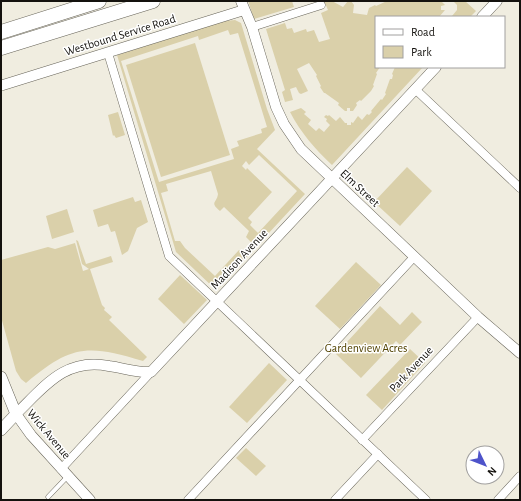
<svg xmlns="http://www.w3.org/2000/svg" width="521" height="501" font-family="'Alegreya Sans',sans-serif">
  <rect width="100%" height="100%" fill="#f0ede0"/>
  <g fill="#dad0aa" fill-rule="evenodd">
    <path d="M248 1H292L294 7 254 19Z"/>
    <path d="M324 1H332L343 7 348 1H351L354 5 353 13 367 15 369 8 375 5 376 6 387 1H441L445 5 441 6V10H445L439 17H376V67H380L376 73 377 74 373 85 374 86 371 91 361 101 360 100 356 103 357 105 353 111H350V108H347V111H345L338 105 339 103 325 93H324L320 87 321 86 316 76 317 75 309 63 297 69 308 91 301 94 299 93 296 87 290 89 293 100 285 102 282 92 285 90 266 29 285 23 287 29 292 28 294 33 306 29 307 32 314 30 319 42 330 39 321 13 328 10Z"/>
    <path d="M453 1H465L476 11 470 17H453L452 16 457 10V5Z"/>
    <path d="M235 20 241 23 267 109 275 130 257 149 305 194 216 290 176 252 117 55 225 21ZM228 30 230 35 238 33 267 127 261 129 262 133 237 141 239 146 231 149 234 159 159 182 121 61 198 36 199 40ZM259 155 297 191 258 233 250 225 252 222 248 218 272 192 247 168 246 170 242 166 246 161 249 165ZM211 171 218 194C217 203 209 202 220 211L224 207 249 231 246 237 255 246 245 255 239 250 215 276 185 248 180 241H175L161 193 168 191 166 184Z"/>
    <path d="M195 43 230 155 161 177 126 65Z"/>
    <path d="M395 67H423L332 165C315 149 301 133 290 112L301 108 306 112 304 114 311 120 308 124 316 131 319 128 324 132 330 125 326 121 327 119 324 117 326 115 328 116 329 115 336 121 340 117 345 123H347V125H351V122L353 123 358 116 362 120 367 114 369 115 372 112 371 111 381 99 382 100 386 94 385 93 390 79H392L393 75 392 74Z"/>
    <path d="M118 112 125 135 116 138 114 135 113 136 108 115Z"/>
    <path d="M407 167 432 191 400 226 374 202Z"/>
    <path d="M133 197 135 202 141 200 148 222 137 228 128 251 122 255 115 231 111 232 108 224 98 227 93 210Z"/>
    <path d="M67 209 74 232 52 239 46 216Z"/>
    <path d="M76 240 78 241 86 264 111 256 113 262 90 269 102 305 105 308 104 310 112 317 109 320 147 357 143 361C87 344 71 345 26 383L21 379 16 371 1 317V260L48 247 55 249 75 243 83 271 89 269 82 264Z"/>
    <path d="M356 262 381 285 340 329 315 306Z"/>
    <path d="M180 275 207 300 184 324 158 299Z"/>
    <path d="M380 306 400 325 412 312 422 322 400 345 396 341 361 378 336 354Z"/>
    <path d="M410 349 425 363 382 410 366 395Z"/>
    <path d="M269 363 287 380 247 423 229 407Z"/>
    <path d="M246 448 266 466 256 476 236 458Z"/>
  </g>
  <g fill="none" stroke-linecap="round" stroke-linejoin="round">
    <g stroke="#676459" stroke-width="5">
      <path id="service" d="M48 497 68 476"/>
    </g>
    <g stroke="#676459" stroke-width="9">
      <g id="minor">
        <path d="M252 27 321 5"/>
        <path d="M108 53 169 256 426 500"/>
        <path d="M415 89 520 188"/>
        <path d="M362 440 478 317"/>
        <path d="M61 469 151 372"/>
        <path d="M188 500 414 257"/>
        <path d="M335 500 378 454"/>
        <path d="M498 500 520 476"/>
      </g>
    </g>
    <g stroke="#676459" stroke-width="11">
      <g id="tertiary">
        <path d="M241 1 252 27 276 107 284 124 301 149 478 317 520 353"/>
        <path d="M482 17 497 1"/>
        <path d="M3 85 244 10"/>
        <path d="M90 500 31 435 16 414C44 387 65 357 109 366 124 368 136 373 151 372L436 67"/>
      </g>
    </g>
    <g stroke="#676459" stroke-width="12">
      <path id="secondary" d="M1 377 16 414 1 430"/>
    </g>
    <g stroke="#676459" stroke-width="15">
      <g id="motorway">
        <path d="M1 32 99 1"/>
        <path d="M1 48 153 1"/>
      </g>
    </g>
    <use href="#service" stroke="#fff" stroke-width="4"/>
    <use href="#minor" stroke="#fff" stroke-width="8"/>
    <use href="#tertiary" stroke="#fff" stroke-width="10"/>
    <use href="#secondary" stroke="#fff" stroke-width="11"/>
    <use href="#motorway" stroke="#fff" stroke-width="14"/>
  </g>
  <g text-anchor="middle" stroke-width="3" stroke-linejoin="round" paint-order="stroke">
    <g font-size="12" fill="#14120e" stroke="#fff">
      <text transform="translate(120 35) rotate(-17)" y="4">Westbound Service Road</text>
      <text transform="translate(360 188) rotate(43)" y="4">Elm Street</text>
      <text transform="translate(239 259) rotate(-47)" y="4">Madison Avenue</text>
      <text transform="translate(411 369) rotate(-47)" y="4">Park Avenue</text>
      <text transform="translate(49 434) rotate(50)" y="4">Wick Avenue</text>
    </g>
    <g font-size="12" fill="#514200" stroke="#fff">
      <text x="366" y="352">Gardenview Acres</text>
    </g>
  </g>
  <rect width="521" height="501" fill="none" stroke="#14120e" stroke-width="4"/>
  <rect x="375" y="16" width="130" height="52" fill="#ffffff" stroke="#a1a09f"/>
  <rect x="383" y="29" width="20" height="6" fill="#ffffff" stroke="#a1a09f"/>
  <text x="411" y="36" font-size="12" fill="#14120e">Road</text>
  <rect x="383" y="46" width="20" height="12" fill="#dad0aa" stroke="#a1a09f"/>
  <text x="411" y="56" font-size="12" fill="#14120e">Park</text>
  <g transform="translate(485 465) rotate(133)"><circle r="19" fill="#ffffff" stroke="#a1a09f"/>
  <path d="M0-3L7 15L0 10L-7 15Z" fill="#4e53ca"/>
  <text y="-6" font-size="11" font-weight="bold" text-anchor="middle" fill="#14120e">N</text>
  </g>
</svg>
